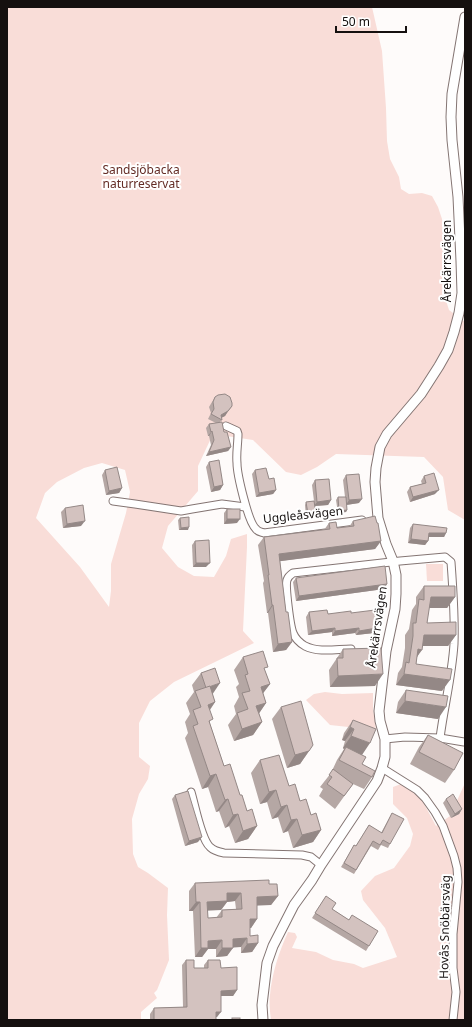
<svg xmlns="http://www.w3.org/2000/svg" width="472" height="1027" font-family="'Noto Sans',sans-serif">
  <rect width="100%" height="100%" fill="#fefbfa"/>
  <g fill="#f9ddd8" fill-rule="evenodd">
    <path d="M7 7H372L382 51 386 108 387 141 390 159 399 177 401 189 409 194 422 193 432 196 438 207 442 219 444 249V294L449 310 465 322V520L448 510 443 477 424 457 336 454 317 467 301 475 286 472 253 440 213 434 198 466V491L168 526 162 548 178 567 194 576 214 577 226 556 231 539 247 534V547L243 631 254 643 174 682 150 701 139 723V757L150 766 148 779 139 794 132 819 133 854 138 867 148 873 168 888 167 915 169 960 157 990 154 993 157 998 141 1012V1020H7ZM102 463 125 470 130 492 126 513 111 564V591L109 607 80 567 36 518 45 493 57 482 84 468Z"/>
    <path d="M426 564H443V581H427Z"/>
    <path d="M325 692 342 694 373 693V709L376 730 330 725 306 700 314 694Z"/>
    <path d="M465 783V1020H271C270 1012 269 1003 270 995 272 973 279 952 288 932L295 933 297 937 292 948 316 952 333 960 354 964 363 968 397 957 385 928 363 900 361 891 375 876 394 868 410 846 413 834 407 818 393 804V787L401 784 411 790 422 800 436 826 450 816Z"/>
  </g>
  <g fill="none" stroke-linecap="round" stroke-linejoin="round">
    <g stroke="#847573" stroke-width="9">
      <g id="minor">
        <path d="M226 426 237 431 238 434C238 444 236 453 237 463 237 474 248 522 256 529 258 532 261 532 264 533L362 520"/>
        <path d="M113 501 135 504 181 511 192 509 222 504 245 507"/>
        <path d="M351 649C337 649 319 653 305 646 300 643 295 638 293 633 290 626 285 586 287 580 288 577 290 575 293 573L400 561 445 557 451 562C453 589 455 617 454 644 452 676 444 707 440 738L405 737 385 739"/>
        <path d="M440 738 464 742"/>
        <path d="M382 768 417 790 425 798 435 812 443 826 454 856 457 868 458 882 453 934V968L456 992 453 1020"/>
        <path d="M191 792C195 805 201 839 210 847 214 851 219 852 224 853L302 855 311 857 321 865"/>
      </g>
    </g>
    <g stroke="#847573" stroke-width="11">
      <path id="tertiary" d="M263 1020 262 1005 267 963 273 946 294 905 312 880 321 865 377 781 382 768 385 757V739L380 721 379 711 386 651 395 609 396 594V575L393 561 386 544 378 518 375 482 376 468 380 447 387 434 421 394 439 366 448 350 454 332 459 313 462 293 461 261 458 197 452 140 451 117 452 94 465 17"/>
    </g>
    <use href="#minor" stroke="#fff" stroke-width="7"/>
    <use href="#tertiary" stroke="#fff" stroke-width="9"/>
  </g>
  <g fill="#b5a7a4" fill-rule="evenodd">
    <path d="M215 397 232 406 225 416 221 418 222 420 220 422 224 432 231 447 228 451 206 456 211 445 209 436H208L206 428 209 424 216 423 208 419 211 413 209 407Z"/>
    <path d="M209 462 223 485 220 490 211 492 206 467Z"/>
    <path d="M105 470 122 488 119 493 106 495 102 475Z"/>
    <path d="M255 470 269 479 276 490 273 494 256 497 252 474Z"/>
    <path d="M346 475 359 503 346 505 347 510 346 512 338 513 336 500 338 497H345L343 480Z"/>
    <path d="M424 476 435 494 410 502 407 492 410 487 422 484 421 481Z"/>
    <path d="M315 480 331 500 328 505 315 506 314 516 306 517 305 505 306 502 314 501 312 485Z"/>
    <path d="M65 508 81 526 63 528 61 512Z"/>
    <path d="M227 509 237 523 224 524V513Z"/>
    <path d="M180 518 188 530H179L178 520Z"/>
    <path d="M353 521 381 541 375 549 280 561 286 612 292 642 286 650 273 652 268 613H267L263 583 264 581 258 545 264 537 324 530 329 523 337 528 349 527Z"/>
    <path d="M413 524 446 533 444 537H429L428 541 425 545 408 543 410 528Z"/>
    <path d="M195 541 206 567H193L192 545Z"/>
    <path d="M296 578 387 584 384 589 296 601 293 582Z"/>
    <path d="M424 586 455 597 447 608H429L427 623 456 635 448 646H423L417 657 416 664 442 691 396 685 398 673 402 667 405 648V635L409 629 412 610 416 604V597Z"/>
    <path d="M309 612 328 614 351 613 377 628 374 633 356 635 355 633 332 636V632L308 635 306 617Z"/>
    <path d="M343 649 375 686 330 687 329 670Z"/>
    <path d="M243 657 265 671 270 684 263 693 266 703 259 713 262 722 253 735 234 741 228 725 236 714 234 706 239 697 236 687 239 684 234 670Z"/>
    <path d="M201 673 212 694 215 702 210 710V724L224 766 247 811 257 826 248 839 235 843 229 826 225 828 219 811 216 812 208 787 202 789 185 738 188 733 185 722 190 714 186 703 194 692 192 685Z"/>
    <path d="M406 690 438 719 396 713 398 702Z"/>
    <path d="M281 707 309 751 300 764 287 768 272 719Z"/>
    <path d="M353 720 362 755V764L372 777 364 789 353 784 335 809 319 796 323 789 320 787 331 773 337 760 344 749 343 748 345 741 342 740 344 733Z"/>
    <path d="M428 735 454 770 445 783 410 764 419 747Z"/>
    <path d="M260 760 289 786 321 830 313 842 293 848 288 831 283 833 278 817 272 819 267 802 260 804 251 773Z"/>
    <path d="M175 795 198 842 185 846 172 799Z"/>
    <path d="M446 799 462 809 459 814 451 818 443 803Z"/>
    <path d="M392 813 390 844 388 848 381 845 378 850 371 846 354 874 341 867 352 849 354 845 356 846 369 825 381 833Z"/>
    <path d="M195 883 269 884 278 896 271 905H257V919L251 928H250V936L258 943 252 952 241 953V947H233L227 956 216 957V949H208L202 957H195L193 911H189V891ZM235 901 236 909 222 910 216 918H208L207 910H221L227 902Z"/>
    <path d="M326 896 332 909 349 920 369 946 366 951 312 918Z"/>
    <path d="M186 960 194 968H204V965L208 960 221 968 237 990 233 996H221L217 1017H216V1020H150V1014L154 1008 183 1007 182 965Z"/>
  </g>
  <g fill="#948886">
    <path d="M228 411 225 416 219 419 221 415Z"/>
    <path d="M212 431 209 436H208L211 432Z"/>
    <path d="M231 447 228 451 206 456 209 452Z"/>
    <path d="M223 485 220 490 211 492 214 487Z"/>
    <path d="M122 488 119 493 106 495 109 491Z"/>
    <path d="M276 490 273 494 256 497 259 493Z"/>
    <path d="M439 490 435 494 410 502 413 497Z"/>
    <path d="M362 499 359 503 346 505 349 500Z"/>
    <path d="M331 500 328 505 314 506 317 502Z"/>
    <path d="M347 510 346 512 338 513 339 511Z"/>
    <path d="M308 514H316L314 516 306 517Z"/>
    <path d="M227 519H240L237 523 224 524Z"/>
    <path d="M85 521 81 526 63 528 67 524Z"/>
    <path d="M189 527 188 530H179L181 528Z"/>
    <path d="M429 533H446L444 537H426Z"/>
    <path d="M411 539 428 541 425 545 408 543Z"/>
    <path d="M381 541 375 549 274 562 279 554Z"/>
    <path d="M196 563H210L206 567H193Z"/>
    <path d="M387 584 384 589 296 601 299 596Z"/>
    <path d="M431 597H455L447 608H423Z"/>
    <path d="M272 605H273L268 613H267Z"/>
    <path d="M335 628 332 632 308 635 312 631Z"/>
    <path d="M359 628 355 633 332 636 335 631Z"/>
    <path d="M377 628 374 633 356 635 359 631Z"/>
    <path d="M424 635H456L448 646H417Z"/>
    <path d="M292 642 286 650 273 652 278 644Z"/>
    <path d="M418 649 422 650 414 661Z"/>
    <path d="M383 674 375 686 330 687 338 676Z"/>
    <path d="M404 674 450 680 442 691 396 685Z"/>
    <path d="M220 683 212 695 206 688Z"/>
    <path d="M270 684 261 696V687Z"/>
    <path d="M405 701 446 707 438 719 396 713Z"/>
    <path d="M215 702 206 715 208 705Z"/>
    <path d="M266 703 258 715 256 706Z"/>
    <path d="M262 722 253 735 234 741 242 729Z"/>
    <path d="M350 727 354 729 345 741 342 740Z"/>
    <path d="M351 736 370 743 362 755 346 747 344 749 343 748Z"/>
    <path d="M309 751 300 764 287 768 295 755Z"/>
    <path d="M216 774 208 787 202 789 210 776Z"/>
    <path d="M276 790 267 802 260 804 269 792Z"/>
    <path d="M228 799 219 811 216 812 225 800Z"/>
    <path d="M287 805 278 817 272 819 281 807Z"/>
    <path d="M462 809 459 814 451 818 455 814Z"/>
    <path d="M238 814 229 826 225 828 233 815Z"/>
    <path d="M297 819 288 831 283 833 291 820Z"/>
    <path d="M257 826 248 839 235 843 243 831Z"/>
    <path d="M321 830 313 842 293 848 302 835Z"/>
    <path d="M202 837 198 842 185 846 189 841Z"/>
    <path d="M227 893H241L235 901 227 902 221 910 201 911 207 902Z"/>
    <path d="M278 896 271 905 250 906 257 897Z"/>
    <path d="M196 902H200L193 911H189Z"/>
    <path d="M250 919H257L251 928H244Z"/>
    <path d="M247 938 241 947 227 948 233 939Z"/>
    <path d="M222 940 216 949H208L202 957H195L201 948 208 941Z"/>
    <path d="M258 943 252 952 241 953 247 944Z"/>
    <path d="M222 948H233L227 956 216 957Z"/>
    <path d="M237 990 233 996H217L221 991Z"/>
    <path d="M216 1012H221L217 1017H212Z"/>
  </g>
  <g fill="#d3c2bf" stroke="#948886" fill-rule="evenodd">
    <path d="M225 394 230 397 232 403V406L228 411 221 415 222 420 211 414 214 409 213 402 215 397 218 395Z"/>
    <path d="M222 422 224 432H227L231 447 209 452 214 440 212 431 211 432 209 424Z"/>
    <path d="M219 460 223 485 214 487 209 462Z"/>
    <path d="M117 467 122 488 109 491 105 470Z"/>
    <path d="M266 468 269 479 274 478 276 490 259 493 255 470Z"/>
    <path d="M434 473 439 490 413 497 410 487 426 483 424 476Z"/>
    <path d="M359 474 362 499 349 500 346 475Z"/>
    <path d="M329 479 331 500 317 502 315 480Z"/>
    <path d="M338 497H346L347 510 339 511Z"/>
    <path d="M314 501 316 514H308L306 502Z"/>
    <path d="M83 505 85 521 67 524 65 508Z"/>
    <rect x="227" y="509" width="13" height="10"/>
    <path d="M375 516 377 523H378L381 541 279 554 286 612H288L292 642 278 644 273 605H272L268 575H269L264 537 330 529 329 523 336 522 337 528 354 526 353 521Z"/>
    <path d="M189 517V527L181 528 180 518Z"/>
    <path d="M413 524 447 528 446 533H429L428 541 411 539Z"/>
    <path d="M209 540 210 563H196L195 541Z"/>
    <path d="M385 566 387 584 299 596 296 578Z"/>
    <path d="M424 586H455V597H431L427 623 456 622V635H424L422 650 418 649 416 664 452 669 450 680 404 674 406 662 409 663 413 636V623H416L419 599 424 600Z"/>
    <path d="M327 610 328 614 351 611V613L375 610 377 628 359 631V628L335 631V628L312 631 309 612Z"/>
    <path d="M381 648 383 674 338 676 337 658H343V649Z"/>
    <path d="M263 651 268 667 264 668 270 684 261 687 266 703 256 706 262 722 242 729 237 713 248 709 242 693 250 691 245 675 248 674 243 657Z"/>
    <path d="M215 668 220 683 206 688 201 673Z"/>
    <path d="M210 686 215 702 208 705 213 719 209 721 224 766 230 764 240 795H242L247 811 252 809 257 826 243 831 238 814 233 815 228 799 225 800 216 774 210 776 193 726 198 724 193 710 201 707 195 691Z"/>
    <path d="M406 690 448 696 446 707 405 701Z"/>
    <path d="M301 701 313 745 309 751 295 755 281 707Z"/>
    <path d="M353 720 376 729 370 743 351 736 354 729 350 727Z"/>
    <path d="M428 735 463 753 454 770 419 752Z"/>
    <path d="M346 747 366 757 362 764 375 771 372 777 339 760Z"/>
    <path d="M279 755 289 786 295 784 300 801 306 799 311 815 316 813 321 830 302 835 297 819 291 820 287 805 281 807 276 790 269 792 260 760Z"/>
    <path d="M333 769 353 784 344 796 327 784 332 777 329 775Z"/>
    <path d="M188 791 202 837 189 841 175 795Z"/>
    <path d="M453 794 462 809 455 814 446 799Z"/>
    <path d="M392 813 404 819 390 844 383 840 380 845 373 841 356 870 344 863 354 845 356 846 369 825 382 833Z"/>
    <path d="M269 880V884H277L278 896 257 897V919H250V936L258 935V943L247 944V938L233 939V948H222V940L208 941V948H201L200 902H196L195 883ZM227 893H241L242 909 222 910V917L208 918 207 902 227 901Z"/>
    <path d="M326 896 336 903 332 909 349 920 352 915 378 931 369 946 315 913Z"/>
    <path d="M186 960H194V968H208V960H220L221 968 237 967V990L221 991V1012H216V1020H154V1008L187 1007Z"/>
    <rect x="232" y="1018" width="8" height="2"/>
  </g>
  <g text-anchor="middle" stroke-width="4" stroke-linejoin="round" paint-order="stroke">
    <g font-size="12" fill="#642c25" stroke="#fff">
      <text x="141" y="174">Sandsjöbacka<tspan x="141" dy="14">naturreservat</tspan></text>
    </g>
    <g font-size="12" fill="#15100f" stroke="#fff">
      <text transform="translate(447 261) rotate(-90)" y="4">Årekärrsvägen</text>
      <text transform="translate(303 515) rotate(-6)" y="4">Uggleåsvägen</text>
      <text transform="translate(377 627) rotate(-82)" y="4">Årekärrsvägen</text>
      <text transform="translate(445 927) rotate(-89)" y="4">Hovås Snöbärsväg</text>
    </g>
  </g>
  <rect width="472" height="1027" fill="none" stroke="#15100f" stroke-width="16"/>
  <path d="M336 26v6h70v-6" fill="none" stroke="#15100f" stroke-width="2"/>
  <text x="342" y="26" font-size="12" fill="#15100f" stroke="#ffffff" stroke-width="3" paint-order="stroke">50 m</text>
</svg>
